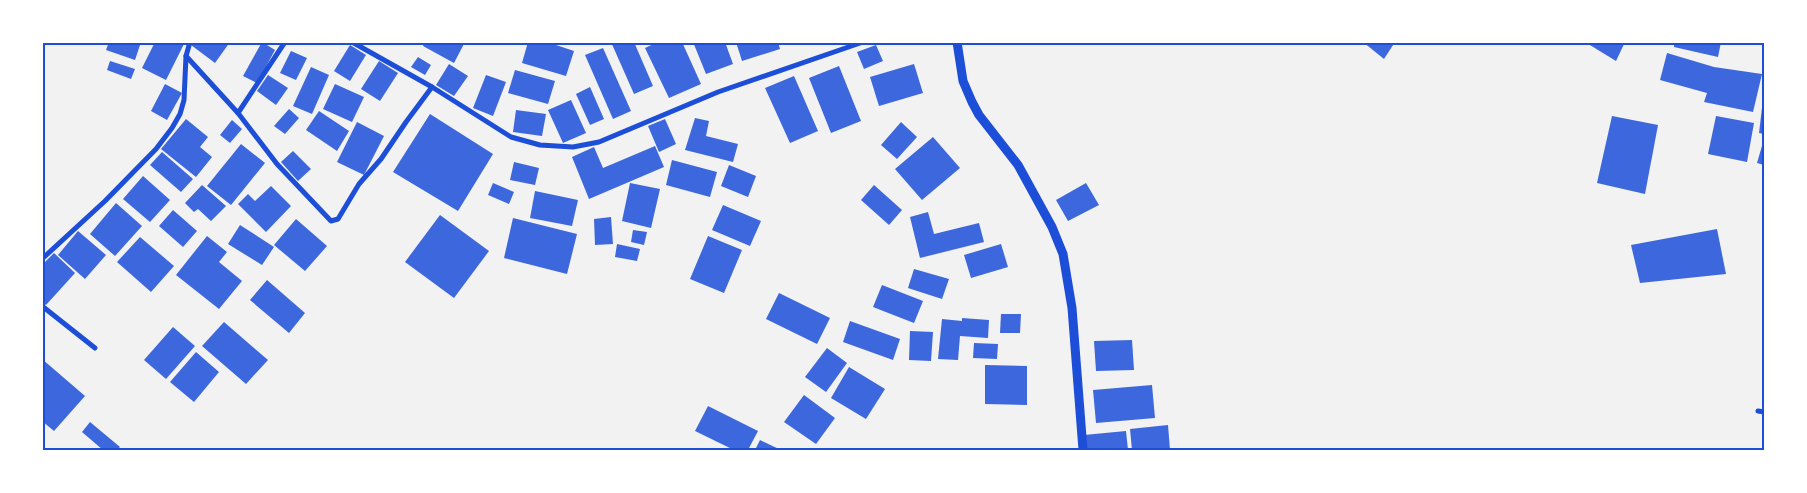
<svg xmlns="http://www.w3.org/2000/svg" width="1807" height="493" font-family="Commissioner,sans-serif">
  <rect width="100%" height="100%" fill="#f2f2f2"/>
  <g fill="#3d67dc">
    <path d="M109 42H141L135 60 106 50Z"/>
    <path d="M155 42H180L184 44 166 80 142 68Z"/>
    <path d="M193 42H230L215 63 191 45Z"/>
    <path d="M262 42 275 50 257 83 243 76Z"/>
    <path d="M425 42H465L454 63 423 46Z"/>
    <path d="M528 42H547L574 51 566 76 522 63Z"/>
    <path d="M611 42H634L653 86 634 94Z"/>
    <path d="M658 42H682L701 84 669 98 645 48Z"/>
    <path d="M693 42H725L733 64 706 74Z"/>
    <path d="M736 42H778L780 49 742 61Z"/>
    <path d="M1363 42H1395L1384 59Z"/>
    <path d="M1585 42H1625L1616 61Z"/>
    <path d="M1674 42H1721L1718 57 1674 47Z"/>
    <path d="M350 45 366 55 350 81 334 71Z"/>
    <path d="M876 45 883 61 864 69 857 52Z"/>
    <path d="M603 48 631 111 613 119 585 55Z"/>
    <path d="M291 51 307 58 296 80 280 73Z"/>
    <path d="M1667 53 1714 67 1762 74 1753 112 1704 102 1707 93 1660 80Z"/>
    <path d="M418 57 431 65 425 75 411 67Z"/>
    <path d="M110 61 135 69 131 79 107 70Z"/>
    <path d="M379 61 398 73 380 101 361 89Z"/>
    <path d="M449 64 468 76 454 96 436 85Z"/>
    <path d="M914 64 923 93 879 106 870 77Z"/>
    <path d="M839 66 861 121 831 133 809 78Z"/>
    <path d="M311 67 329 75 312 114 293 106Z"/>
    <path d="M515 70 555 81 548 104 508 93Z"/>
    <path d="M268 75 288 88 276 105 257 91Z"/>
    <path d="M486 75 506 82 493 116 473 108Z"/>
    <path d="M794 76 818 131 790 143 765 88Z"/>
    <path d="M165 84 182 93 167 120 151 111Z"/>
    <path d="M335 84 364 97 352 122 323 109Z"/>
    <path d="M590 87 604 119 590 125 576 94Z"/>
    <path d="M1763 99H1764V134L1759 133Z"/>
    <path d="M571 100 586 133 563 143 548 110Z"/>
    <path d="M289 109 299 118 285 134 274 126Z"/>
    <path d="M516 110 546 114 542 136 513 132Z"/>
    <path d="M319 111 349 131 337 151 306 130Z"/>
    <path d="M430 114 493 154 458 211 393 172Z"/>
    <path d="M1612 116 1658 125 1645 194 1597 183Z"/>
    <path d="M1716 116 1754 123 1747 162 1708 154Z"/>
    <path d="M695 118 709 121 706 136 738 144 733 162 685 150Z"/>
    <path d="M186 119 208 137 200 147 212 157 196 177 161 149Z"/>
    <path d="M665 119 676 144 659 152 648 126Z"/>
    <path d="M232 120 242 129 230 143 220 135Z"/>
    <path d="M357 122 384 136 364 175 337 162Z"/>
    <path d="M901 122 917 137 897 159 881 145Z"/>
    <path d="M933 137 960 168 922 200 895 169Z"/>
    <path d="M1764 139V165L1757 163Z"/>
    <path d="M241 144 265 163 231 205 207 186Z"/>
    <path d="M655 146 664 167 589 199 572 157 594 147 603 168Z"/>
    <path d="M293 151 311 169 298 181 281 162Z"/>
    <path d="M162 152 193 179 181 192 150 165Z"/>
    <path d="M672 160 717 172 710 197 666 185Z"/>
    <path d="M514 162 539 168 535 185 510 180Z"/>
    <path d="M729 165 756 176 748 197 721 186Z"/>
    <path d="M143 176 170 200 150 222 123 199Z"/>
    <path d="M493 183 514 192 509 204 488 195Z"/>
    <path d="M630 183 660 189 651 228 622 221Z"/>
    <path d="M1086 183 1099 205 1068 221 1056 200Z"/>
    <path d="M202 185 226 206 211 221 198 209 194 212 185 203Z"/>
    <path d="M874 185 902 210 889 225 861 200Z"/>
    <path d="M271 186 291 206 266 232 238 204 248 194 255 201Z"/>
    <path d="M535 191 578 200 572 226 530 218Z"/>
    <path d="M116 203 142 226 115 256 90 234Z"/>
    <path d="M723 205 761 221 750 246 712 230Z"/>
    <path d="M173 210 197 231 183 247 159 226Z"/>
    <path d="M928 212 934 234 979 223 984 242 920 258 910 217Z"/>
    <path d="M440 215 489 251 454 298 405 262Z"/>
    <path d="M611 217 613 244 595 245 594 219Z"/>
    <path d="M513 218 577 234 567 274 504 258Z"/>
    <path d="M296 219 327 246 305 271 274 245Z"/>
    <path d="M240 225 274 247 262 265 228 244Z"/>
    <path d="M1717 229 1726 274 1640 283 1631 245Z"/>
    <path d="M633 230 647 232 644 245 631 242Z"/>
    <path d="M78 231 106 255 85 279 58 255Z"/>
    <path d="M207 236 227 252 219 262 242 281 219 309 176 275Z"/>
    <path d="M708 236 742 250 724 293 690 279Z"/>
    <path d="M140 237 174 266 151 292 117 262Z"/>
    <path d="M617 244 640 249 637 261 615 257Z"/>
    <path d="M1001 244 1008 267 971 278 964 255Z"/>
    <path d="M54 253 75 273 46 305 42 302V265Z"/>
    <path d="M914 269 949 279 942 299 908 288Z"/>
    <path d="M267 280 305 313 289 333 250 300Z"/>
    <path d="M882 285 923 301 914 323 873 307Z"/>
    <path d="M779 293 830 318 817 344 766 319Z"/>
    <path d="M1001 314H1021L1020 333H1000Z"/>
    <path d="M962 318 989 320 988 338 960 336 958 360 938 359 942 319 962 321Z"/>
    <path d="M850 321 900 339 893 360 843 342Z"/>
    <path d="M224 322 268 360 246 384 202 346Z"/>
    <path d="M173 327 195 346 166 379 144 360Z"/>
    <path d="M910 331 933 332 931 361 909 360Z"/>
    <path d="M1132 340 1134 370 1096 371 1094 341Z"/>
    <path d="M974 343 998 344 997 359 973 358Z"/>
    <path d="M827 348 847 363 826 392 805 377Z"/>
    <path d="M196 352 219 372 194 402 170 382Z"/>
    <path d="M42 359 85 396 54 431 42 421Z"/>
    <path d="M985 365 1027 366V405L985 404Z"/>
    <path d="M849 367 885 389 866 419 831 398Z"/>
    <path d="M1152 385 1155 418 1096 423 1093 390Z"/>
    <path d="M804 395 835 418 816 444 784 422Z"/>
    <path d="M708 406 758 431 748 450H734L695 431Z"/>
    <path d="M90 422 120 447 117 450H103L82 432Z"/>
    <path d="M1168 425 1170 450H1132L1130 429Z"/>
    <path d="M1126 431 1128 450H1086L1084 435Z"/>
    <path d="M760 440 781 450H755Z"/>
  </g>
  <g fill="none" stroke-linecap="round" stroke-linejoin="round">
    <g stroke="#1d4ed8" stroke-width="5">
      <path d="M352 42 432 87 511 137 540 145 573 147 599 142 718 92 863 42"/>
      <path d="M186 56 238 113 277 164 331 221 338 219 359 184 381 159 406 122 432 87"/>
      <path d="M238 113 285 42"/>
      <path d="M42 259 105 201 156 149 172 128 180 114 184 100 186 56 190 42"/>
      <path d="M42 306 95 348"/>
      <path d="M1758 411 1764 412"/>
    </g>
    <path stroke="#1d4ed8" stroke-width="9" d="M957 42 963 81 972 102 979 115 1018 165 1052 227 1063 254 1072 308 1083 450"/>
  </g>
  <rect width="1807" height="493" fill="none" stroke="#ffffff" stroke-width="88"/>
  <rect x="44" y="44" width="1719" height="405" fill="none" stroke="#1d4ed8" stroke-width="2"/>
</svg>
